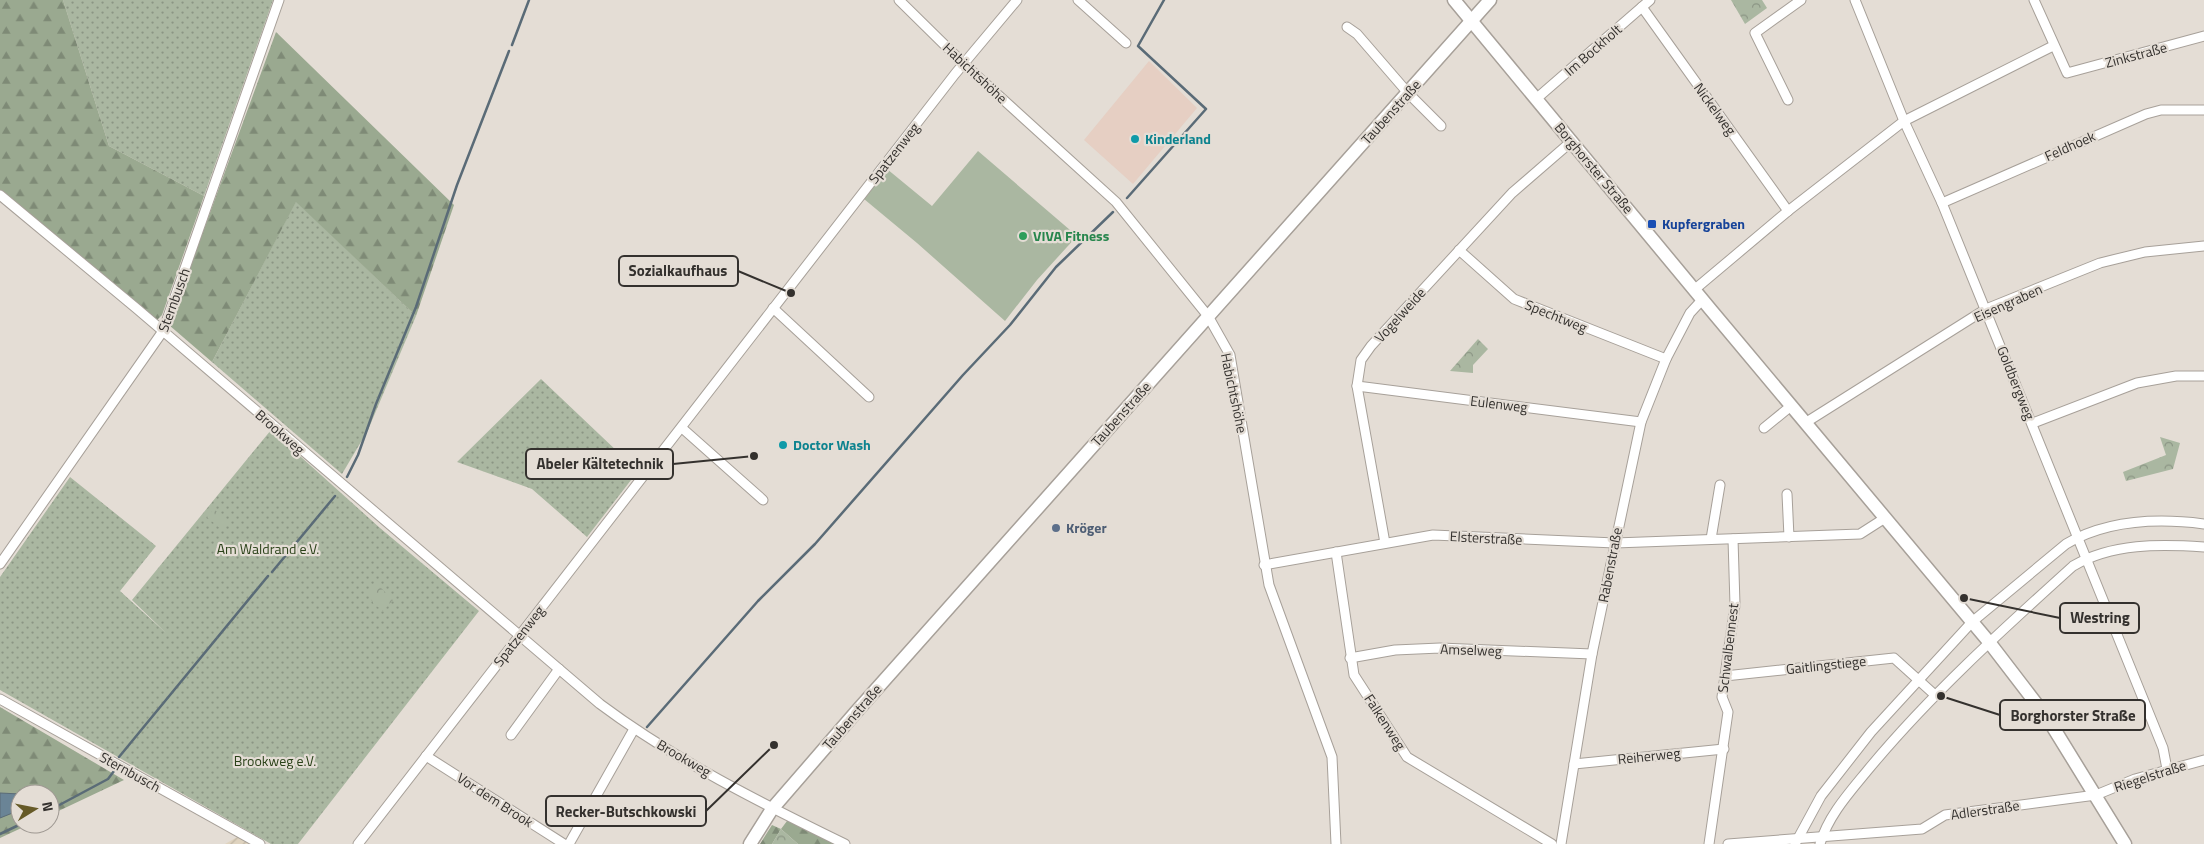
<svg xmlns="http://www.w3.org/2000/svg" width="2204" height="844" font-family="'Titillium Web',sans-serif">
  <defs>
    <pattern id="industrial-furrows" width="10" height="10" patternUnits="userSpaceOnUse" patternTransform="scale(1.25)"><rect width="10" height="10" fill="#dfd3bf"/><path d="M-1 1l2-2M0 10L10 0M9 11l2-2" fill="none" stroke="#c0b6a4"/></pattern>
    <pattern id="grass-dots" width="8" height="8" patternUnits="userSpaceOnUse" patternTransform="scale(1.25)"><rect width="8" height="8" fill="#aab7a1"/><path d="M2 2h.1M6 6h.1" fill="none" stroke="#8b9584" stroke-width="1.8" stroke-linecap="round"/></pattern>
    <pattern id="forest-firs" width="22" height="20" patternUnits="userSpaceOnUse" patternTransform="scale(1.25)"><rect width="22" height="20" fill="#9aa990"/><path d="M5 1l3.5 6h-7zM16 11l3.5 6h-7z" fill="#7e8a76"/></pattern>
    <pattern id="park-crowns" width="20" height="18" patternUnits="userSpaceOnUse" patternTransform="scale(1.25)"><rect width="20" height="18" fill="#aab7a1"/><path d="M2 6a3 3 0 1 1 6 0M12 15a3 3 0 1 1 6 0" fill="none" stroke="#8b9584"/></pattern>
  </defs>
  <rect width="100%" height="100%" fill="#e4ddd5"/>
  <path fill="url(#industrial-furrows)" d="M239 836 253 844H225Z"/>
  <path fill="#e6cfc3" d="M1149 61 1197 108 1133 184 1084 140Z"/>
  <g fill="url(#grass-dots)">
    <path d="M63 0H273L204 196 109 146Z"/>
    <path d="M296 201 416 316 368 430 342 474 212 362Z"/>
    <path d="M541 379 638 471 587 537 532 489 457 462Z"/>
    <path d="M271 430 380 528 479 611 298 844H271L0 690V577L70 477 156 546 120 591 166 633 132 600Z"/>
  </g>
  <g fill="url(#forest-firs)">
    <path d="M0 0H63L109 146 204 196 162 315 156 321 0 194Z"/>
    <path d="M276 32 454 205 416 316 296 202 212 362 169 325Z"/>
    <path d="M0 707 124 780 50 815V794H20V824H30L0 838Z"/>
    <path d="M790 817 845 844H798L781 829 772 844H760L772 825 781 829Z"/>
  </g>
  <g fill="url(#park-crowns)">
    <path d="M1731 0H1762L1767 8 1745 24Z"/>
    <path d="M1478 339 1488 349 1473 365V373L1450 371Z"/>
    <path d="M2160 437 2180 443 2173 469 2126 481 2123 472 2166 455Z"/>
    <path d="M214 509 227 521 221 529 207 517Z"/>
    <path d="M377 584 393 600 383 611 373 603 368 594Z"/>
    <path d="M781 829 798 844H772Z"/>
  </g>
  <path fill="#aab7a1" d="M978 151 1077 236 1037 280 1005 321 917 243 864 199 887 169 932 206Z"/>
  <path fill="#6a8496" stroke="#5a6b77" d="M0 793 20 794V810L0 818Z"/>
  <g fill="none" stroke-linecap="round" stroke-linejoin="round">
    <g stroke="#5a6b77" stroke-width="2.5">
      <path d="M512 45 529 0"/>
      <path d="M1127 198 1206 109 1138 46 1164 0"/>
      <path d="M347 477 358 455 376 404 416 307 457 185 509 51"/>
      <path d="M272 572 335 496"/>
      <path d="M647 727 758 601 815 544 963 375 1010 325 1056 267 1113 212"/>
      <path d="M119 757 268 576"/>
      <path d="M50 810 108 779 114 771"/>
      <path d="M0 834 21 824"/>
    </g>
    <g stroke="#a7a099" stroke-width="11">
      <g id="street">
        <path d="M899 0 964 64 1116 202 1208 316 1230 355 1269 585 1332 757 1336 844"/>
        <path d="M1078 0 1126 43"/>
        <path d="M1855 0 1904 121 1942 203 2163 748 2167 769"/>
        <path d="M2034 0 2067 73 2204 36"/>
        <path d="M1642 7 1788 211"/>
        <path d="M1347 27 1357 34 1408 93 1441 126"/>
        <path d="M1536 99 1650 0"/>
        <path d="M1788 100 1755 33 1801 0"/>
        <path d="M0 195 136 308 600 704C675 760 761 803 845 844"/>
        <path d="M1942 203 2146 114 2161 110H2204"/>
        <path d="M1459 250 1514 299 1666 359"/>
        <path d="M1694 290 1788 211 1904 121 2053 46"/>
        <path d="M773 308 869 397"/>
        <path d="M1357 386 1641 422"/>
        <path d="M1805 423 1986 309 2100 263 2145 252 2204 246"/>
        <path d="M2033 423 2137 383 2176 376H2204"/>
        <path d="M682 428 763 500"/>
        <path d="M1764 428 1791 406"/>
        <path d="M1787 494 1789 537"/>
        <path d="M1711 539 1720 485"/>
        <path d="M1385 543 1357 386 1361 360 1371 346 1512 193 1572 141"/>
        <path d="M1336 552 1354 675 1407 757 1552 844"/>
        <path d="M0 564 163 331 279 0"/>
        <path d="M1264 565 1433 535 1615 543 1860 534 1885 518"/>
        <path d="M1350 658 1395 650 1440 648 1592 654"/>
        <path d="M1725 676 1894 658 1935 695"/>
        <path d="M0 699 260 844"/>
        <path d="M511 735 559 669"/>
        <path d="M426 756 564 844"/>
        <path d="M1574 764 1724 749"/>
        <path d="M358 844 955 74 1017 0"/>
        <path d="M569 844 634 729"/>
        <path d="M1561 844 1592 654 1641 422 1666 359 1690 313 1702 300"/>
        <path d="M1709 844 1728 712 1722 697 1735 605 1733 539"/>
        <path d="M1728 844 1922 829 1945 815 2096 795 2135 779 2204 760"/>
        <path d="M1795 844 1821 796 1871 732 1972 622 2066 544C2107 520 2158 518 2204 524"/>
        <path d="M1820 844C1828 816 1849 793 1867 771 1929 696 2001 631 2073 566 2112 543 2160 544 2204 547"/>
      </g>
    </g>
    <g stroke="#a7a099" stroke-width="15">
      <g id="secondary">
        <path d="M1454 0 1711 310 1989 642 2048 719 2125 844"/>
        <path d="M750 844 772 809 856 712 1490 0"/>
      </g>
    </g>
    <use href="#street" stroke="#fff" stroke-width="9"/>
    <use href="#secondary" stroke="#fff" stroke-width="12"/>
  </g>
  <g fill="#0f9aa8" stroke="#e4ddd5" stroke-width="2">
    <circle cx="1135" cy="139" r="5"/>
    <circle cx="783" cy="445" r="5"/>
  </g>
  <rect fill="#1a4fb4" stroke="#e4ddd5" stroke-width="2" x="1647" y="219" width="10" height="10" rx="2.5"/>
  <circle fill="#2e9e5b" stroke="#e4ddd5" stroke-width="2" cx="1023" cy="236" r="5"/>
  <circle fill="#5c6f8a" stroke="#e4ddd5" stroke-width="2" cx="1056" cy="528" r="5"/>
  <g text-anchor="middle" stroke-width="4.5" stroke-linejoin="round" paint-order="stroke">
    <g font-size="14" fill="#34312e" stroke="#e4ddd5">
      <text transform="translate(1593 50) rotate(-41)" y="5">Im Bockholt</text>
      <text transform="translate(2136 55) rotate(-15)" y="5">Zinkstraße</text>
      <text transform="translate(975 73) rotate(43)" y="5">Habichtshöhe</text>
      <text transform="translate(1715 109) rotate(54)" y="5">Nickelweg</text>
      <text transform="translate(1391 112) rotate(-48)" y="5">Taubenstraße</text>
      <text transform="translate(2070 146) rotate(-24)" y="5">Feldhoek</text>
      <text transform="translate(894 153) rotate(-52)" y="5">Spatzenweg</text>
      <text transform="translate(1594 168) rotate(50)" y="5">Borghorster Straße</text>
      <text transform="translate(174 300) rotate(-70)" y="5">Sternbusch</text>
      <text transform="translate(2008 303) rotate(-24)" y="5">Eisengraben</text>
      <text transform="translate(1400 315) rotate(-48)" y="5">Vogelweide</text>
      <text transform="translate(1556 316) rotate(22)" y="5">Spechtweg</text>
      <text transform="translate(2016 383) rotate(68)" y="5">Goldbergweg</text>
      <text transform="translate(1234 393) rotate(78)" y="5">Habichtshöhe</text>
      <text transform="translate(1499 404) rotate(7)" y="5">Eulenweg</text>
      <text transform="translate(1121 414) rotate(-48)" y="5">Taubenstraße</text>
      <text transform="translate(280 432) rotate(41)" y="5">Brookweg</text>
      <text transform="translate(1486 538) rotate(3)" y="5">Elsterstraße</text>
      <text transform="translate(1610 565) rotate(-79)" y="5">Rabenstraße</text>
      <text transform="translate(519 636) rotate(-52)" y="5">Spatzenweg</text>
      <text transform="translate(1728 648) rotate(-83)" y="5">Schwalbennest</text>
      <text transform="translate(1471 650) rotate(2)" y="5">Amselweg</text>
      <text transform="translate(1826 665) rotate(-6)" y="5">Gaitlingstiege</text>
      <text transform="translate(852 717) rotate(-49)" y="5">Taubenstraße</text>
      <text transform="translate(1385 722) rotate(57)" y="5">Falkenweg</text>
      <text transform="translate(1649 756) rotate(-6)" y="5">Reiherweg</text>
      <text transform="translate(684 758) rotate(30)" y="5">Brookweg</text>
      <text transform="translate(130 772) rotate(29)" y="5">Sternbusch</text>
      <text transform="translate(2150 776) rotate(-18)" y="5">Riegelstraße</text>
      <text transform="translate(495 800) rotate(33)" y="5">Vor dem Brook</text>
      <text transform="translate(1985 810) rotate(-8)" y="5">Adlerstraße</text>
    </g>
    <g font-size="14" font-weight="bold" fill="#0d838f" stroke="#e4ddd5" text-anchor="start">
      <text x="1145" y="144">Kinderland</text>
      <text x="793" y="450">Doctor Wash</text>
    </g>
    <g font-size="14" font-weight="bold" fill="#164399" stroke="#e4ddd5" text-anchor="start">
      <text x="1662" y="229">Kupfergraben</text>
    </g>
    <g font-size="14" font-weight="bold" fill="#27864d" stroke="#e4ddd5" text-anchor="start">
      <text x="1033" y="241">VIVA Fitness</text>
    </g>
    <g font-size="14" font-weight="bold" fill="#4e5e75" stroke="#e4ddd5" text-anchor="start">
      <text x="1066" y="533">Kröger</text>
    </g>
    <g font-size="14" fill="#2b4219" stroke="#e4ddd5">
      <text x="268" y="554">Am Waldrand e.V.</text>
      <text x="275" y="766">Brookweg e.V.</text>
    </g>
  </g>
  <path fill="none" stroke="#34312e" stroke-width="2" d="M791 293L738 271M754 456L673 464M1964 598L2060 618M1941 696L2000 715M774 745L706 811"/>
  <g fill="#34312e" stroke="#e4ddd5" stroke-width="2">
    <circle cx="791" cy="293" r="5"/>
    <circle cx="754" cy="456" r="5"/>
    <circle cx="1964" cy="598" r="5"/>
    <circle cx="1941" cy="696" r="5"/>
    <circle cx="774" cy="745" r="5"/>
  </g>
  <g fill="#e4ddd5" stroke="#34312e" stroke-width="2">
    <rect x="619" y="256" width="119" height="30" rx="5"/>
    <rect x="526" y="449" width="147" height="30" rx="5"/>
    <rect x="2060" y="603" width="79" height="30" rx="5"/>
    <rect x="2000" y="700" width="145" height="30" rx="5"/>
    <rect x="546" y="796" width="160" height="30" rx="5"/>
  </g>
  <g font-size="15" text-anchor="middle" font-weight="bold" fill="#34312e">
    <text x="678" y="276">Sozialkaufhaus</text>
    <text x="600" y="469">Abeler Kältetechnik</text>
    <text x="2100" y="623">Westring</text>
    <text x="2073" y="721">Borghorster Straße</text>
    <text x="626" y="817">Recker-Butschkowski</text>
  </g>
  <g transform="translate(35 809) rotate(80)"><circle r="24" fill="#e4ddd5" stroke="#9e9892"/>
  <path d="M0-4L9 19L0 12L-9 19Z" fill="#665a27"/>
  <text y="-8" font-size="14" font-weight="bold" text-anchor="middle" fill="#34312e">N</text>
  </g>
</svg>
